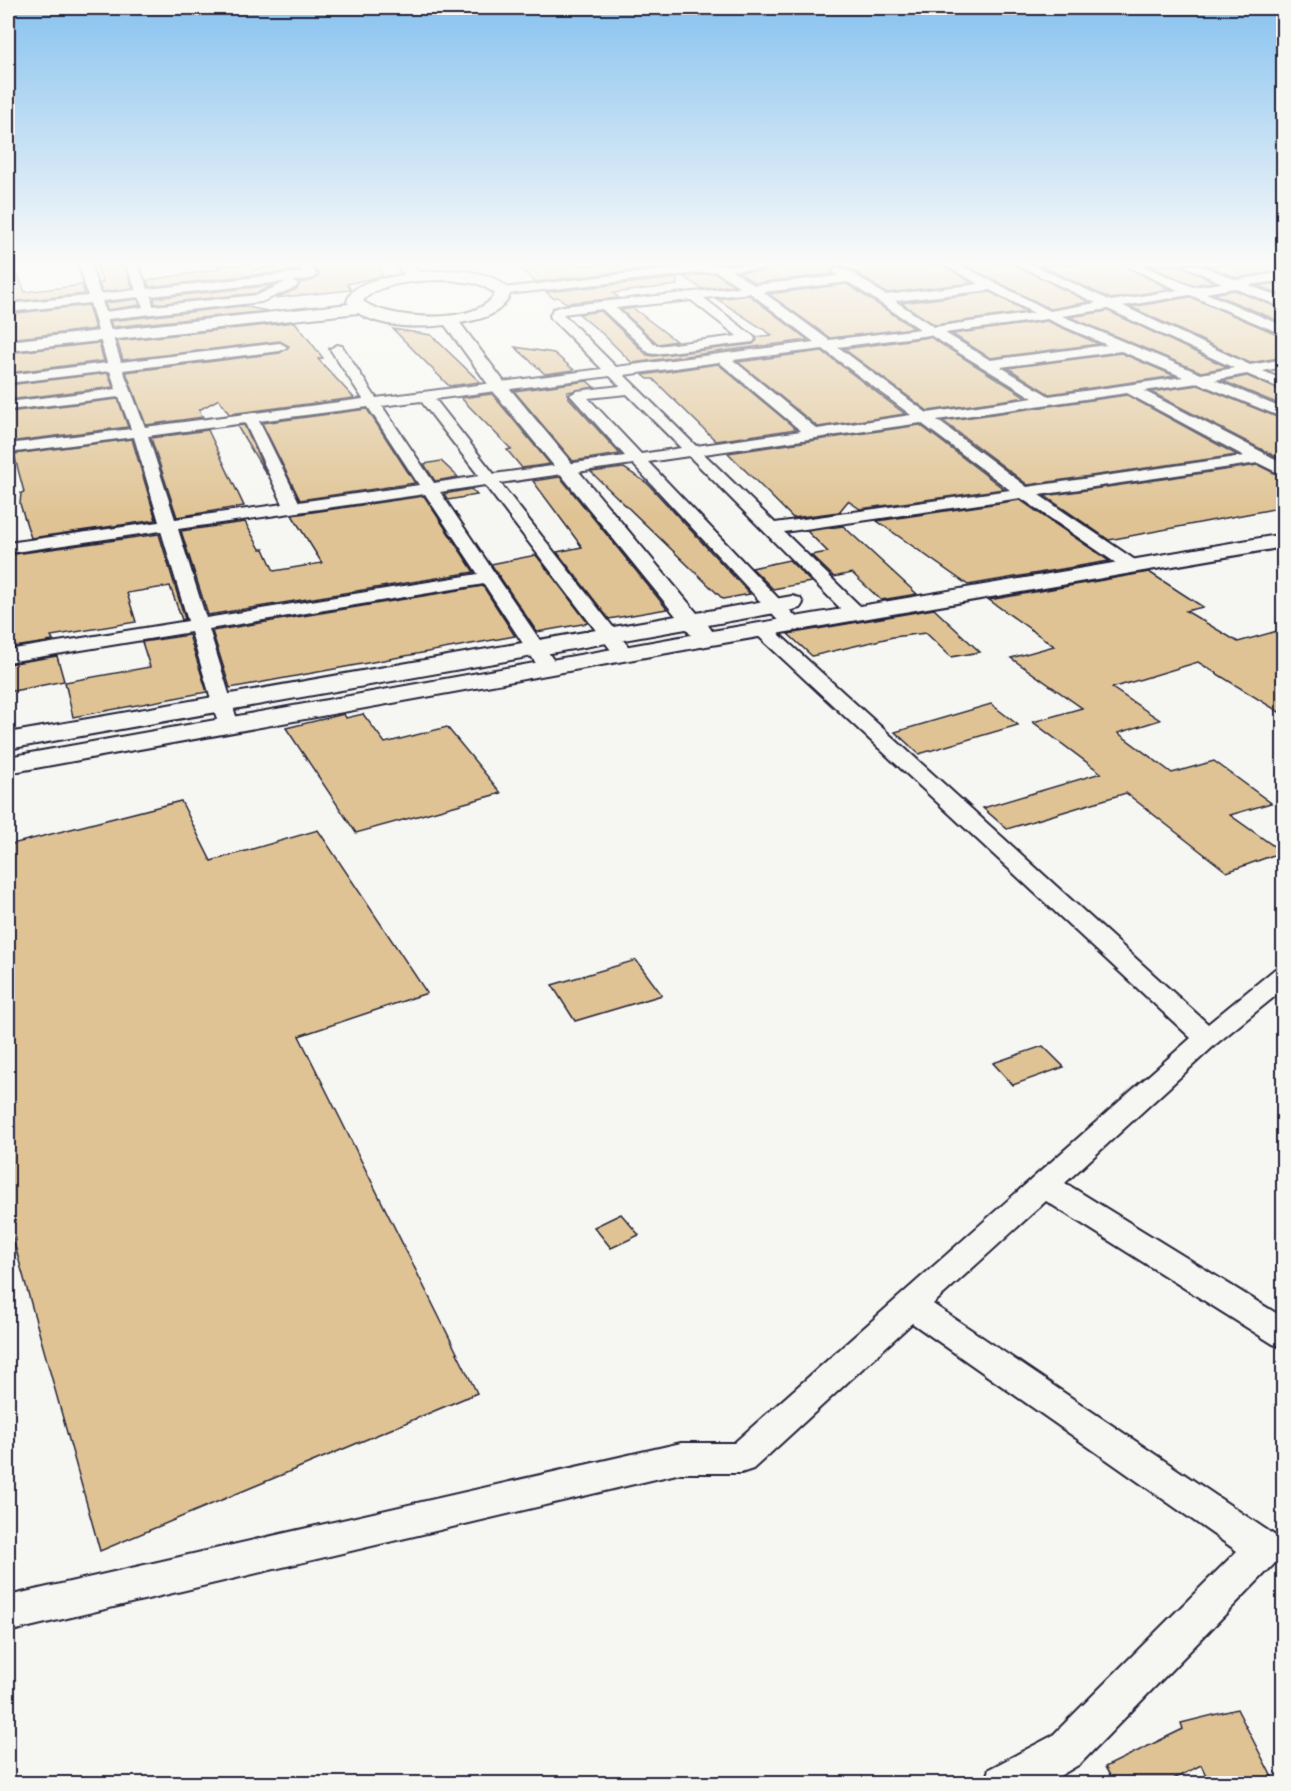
<svg xmlns="http://www.w3.org/2000/svg" width="1291" height="1791" font-family="Caveat,sans-serif">
  <rect width="100%" height="100%" fill="#f6f6f2"/>
  <filter id="ink" filterUnits="userSpaceOnUse"><feTurbulence type="fractalNoise" baseFrequency=".0167" numOctaves="2"/><feDisplacementMap in="SourceGraphic" scale="12" xChannelSelector="R" yChannelSelector="G"/><feConvolveMatrix kernelMatrix="1 2 1 2 8 2 1 2 1" color-interpolation-filters="sRGB"/></filter>
  <g filter="url(#ink)">
    <g fill="#dfc394" stroke="#22223b" stroke-width="1.5">
      <path d="M8 265H14L25 292 82 285 85 294 8 302Z"/>
      <path d="M96 265H124L133 288 102 292 99 283 103 282Z"/>
      <path d="M217 265H250L253 269 295 265 299 270 149 287 147 280 220 269Z"/>
      <path d="M312 265H381L382 276 347 284 351 290 275 298 297 289 300 283 311 281 318 277 319 274Z"/>
      <path d="M545 265H676V266L535 282 520 268Z"/>
      <path d="M796 265H839L831 271 833 274 755 283 738 272 762 271Z"/>
      <path d="M840 265H943L972 283 886 293 857 273Z"/>
      <path d="M965 265H1015L1089 302 1050 309Z"/>
      <path d="M1039 265H1123L1170 289 1111 299Z"/>
      <path d="M1147 265H1181L1214 282 1193 285Z"/>
      <path d="M1205 265H1284V270L1237 278Z"/>
      <path d="M715 273 734 285 702 289 684 277Z"/>
      <path d="M677 278V285L613 293 619 298 566 303 558 297 553 298 546 292Z"/>
      <path d="M1284 282V296L1258 286Z"/>
      <path d="M847 284 914 328 830 338 769 294Z"/>
      <path d="M274 285 257 293 155 304 154 298Z"/>
      <path d="M1234 290 1284 310V323L1214 294Z"/>
      <path d="M990 292 1027 312 935 325 901 303Z"/>
      <path d="M749 295 808 340 632 363 605 336 579 314 601 311 647 355 654 356 753 344 757 340 756 337 772 335 717 299Z"/>
      <path d="M1190 297 1284 337V357L1250 363 1131 307Z"/>
      <path d="M138 299 140 305 107 310 105 303Z"/>
      <path d="M88 305 95 329 8 339V314Z"/>
      <path d="M242 306 268 311 112 327 110 321Z"/>
      <path d="M633 308 676 341 658 344 621 310Z"/>
      <path d="M1108 311 1227 367 1201 372 1070 317Z"/>
      <path d="M1047 321 1099 344 990 358 952 334Z"/>
      <path d="M295 322 323 358 318 359 354 398 229 414 219 399 199 410 203 417 146 425 126 372 280 353 289 346 280 341 123 360 117 341Z"/>
      <path d="M393 329 431 335 480 382 449 386Z"/>
      <path d="M930 337 1026 397 928 411 844 349Z"/>
      <path d="M99 343 104 361 8 373V353Z"/>
      <path d="M515 347 554 353 574 370 545 374Z"/>
      <path d="M822 351 905 414 818 427 738 362Z"/>
      <path d="M1121 353 1175 376 1049 394 1008 368Z"/>
      <path d="M718 364 796 429 716 441 653 379H648L643 375Z"/>
      <path d="M108 373 113 387 8 400V385Z"/>
      <path d="M1247 376 1284 392V406L1223 381Z"/>
      <path d="M587 381 594 387 567 392 568 397 620 454 573 461 514 391Z"/>
      <path d="M1198 385 1284 420V461L1151 392Z"/>
      <path d="M492 394 550 464 522 468 507 450 511 449 461 398Z"/>
      <path d="M1127 395 1237 455 1028 485 943 421Z"/>
      <path d="M118 399 128 427 8 442V412Z"/>
      <path d="M367 409 415 483 300 500 262 423Z"/>
      <path d="M244 425 267 475 237 426Z"/>
      <path d="M920 425 1004 489 860 509 848 501 839 512 793 518 728 453Z"/>
      <path d="M208 430 244 506 177 517 151 438Z"/>
      <path d="M132 439 156 520 31 538 20 504 21 493 24 492 14 454Z"/>
      <path d="M441 461 458 477 435 481 424 464Z"/>
      <path d="M1258 465 1284 478V507L1109 540 1045 496Z"/>
      <path d="M624 468 647 483 750 594 723 599 591 472Z"/>
      <path d="M560 477 667 609 609 619 557 552 582 547 533 481Z"/>
      <path d="M471 489 477 495 448 500 444 494Z"/>
      <path d="M424 496 474 572 208 615 181 531 245 522 260 549H264L274 571 322 563 292 515Z"/>
      <path d="M1020 500 1109 561 968 585 877 521Z"/>
      <path d="M843 526 917 594 881 600 852 573 834 577 811 555 828 552 807 531Z"/>
      <path d="M159 534 185 619 182 620 170 586 127 593 136 622 51 636 53 641 8 648V555Z"/>
      <path d="M536 555 588 623 537 632 491 564Z"/>
      <path d="M789 560 811 582 773 589 752 568Z"/>
      <path d="M1149 572 1203 607 1186 611 1238 642 1284 629V715L1198 662 1112 688 1160 720 1118 733 1172 773 1214 761 1271 803 1230 815 1282 852 1227 872 1126 793 1007 829 983 808 1101 773 1033 722 1082 708 1011 658 1054 646 989 600Z"/>
      <path d="M483 586 515 636 230 688 212 631Z"/>
      <path d="M934 609 980 652 951 657 926 633 893 637 812 656 788 634Z"/>
      <path d="M189 635 207 692 73 717 65 682 150 667 142 642Z"/>
      <path d="M57 656 64 681 8 692V664Z"/>
      <path d="M991 704 1018 725 919 754 895 732Z"/>
      <path d="M344 714 346 718 363 714 385 743 447 727 501 793 356 833 286 728Z"/>
      <path d="M181 801 211 861 318 830 427 993 299 1036 477 1393 100 1551 8 1221V845Z"/>
      <path d="M636 960 662 995 575 1021 552 985Z"/>
      <path d="M1043 1046 1064 1067 1013 1085 993 1063Z"/>
      <path d="M621 1214 639 1235 611 1248 594 1227Z"/>
      <path d="M1237 1709 1273 1779 1253 1784H1210L1201 1765 1164 1784H1115L1105 1767 1183 1729 1181 1723Z"/>
    </g>
    <g fill="none" stroke-linecap="round" stroke-linejoin="round">
      <g stroke="#22223b" stroke-width="4">
        <g id="minor">
          <path d="M79 265H91L100 294 136 290 126 265H138L148 289 303 272 297 265H309L317 275 311 279 293 281 298 284 296 287 261 302 107 319 121 362 280 343 287 347 280 351 123 370 145 427 363 399 330 349 337 345 342 346 376 398 602 369 551 318 550 315 553 309 563 306 740 287 716 271 499 295 497 292 499 289 503 288 704 265H768L762 269 731 270 754 285 838 276 833 271 839 267 856 275 885 295 979 284 945 265H960L1050 311 1096 303 1017 265H1033L1111 301 1178 290 1125 265H1141L1193 287 1222 283 1183 265H1199L1237 280 1284 272V280L1249 285 1284 299V308L1234 288 1206 293 1284 326V335L1190 295 1123 306 1250 365 1284 359V367L1263 371 1284 380V390L1247 374 1215 380 1284 409V418L1198 383 1144 391 1268 455 1284 464V476L1258 463 1039 495 1138 562 1141 566 1138 570H1126L1021 498 784 532 863 609 865 613 863 617H849L689 456 648 462 799 620 801 624 799 628H785L633 464 500 483 631 650 634 654 631 658H617L485 485 440 492 558 667 555 671H541L484 584 209 629 239 726 236 730 229 732 222 730 219 726 191 632 8 662V650L188 621 161 531 8 553V543L159 522 134 437 8 453V444L131 429 119 397 8 410V402L116 389 110 371 8 383V375L107 363 90 303 8 312V304L88 296ZM288 281 258 295 153 306 151 296 290 281ZM848 282 920 329 829 340 763 292ZM990 290 1034 313 934 327 895 301ZM750 293 814 342 616 367 563 314 602 309 649 353 654 354 753 342 755 339 753 336 704 298ZM139 297 143 307 105 312 102 301ZM691 300 737 336 657 346 616 308ZM1108 309 1234 368 1201 374 1062 316ZM1047 319 1107 345 990 360 945 333ZM930 335 1033 398 927 413 838 347ZM823 349 911 415 817 429 733 360ZM1121 351 1183 377 1049 396 1001 367ZM719 362 801 431 696 446 624 375ZM610 376 620 386 577 391 570 395 625 456 494 474 435 399ZM1127 393 1244 456 1027 487 937 420ZM627 394 681 448 641 454 588 398ZM421 401 479 476 434 483 382 406ZM368 407 419 485 299 502 259 421ZM245 423 283 504 175 519 148 436ZM921 423 1010 490 775 523 704 454ZM425 494 478 574 206 618 178 529Z"/>
          <path d="M762 623 769 625 1208 1024 1275 969 1284 967V989L1216 1044 1065 1183 1284 1318V1348L1273 1344 1046 1201 933 1304 1277 1537 1282 1549 1277 1561 1080 1764 1046 1784H984L989 1769 1052 1736 1237 1551 912 1323 753 1469 741 1473H681L8 1632V1596L681 1443H734L1191 1038 755 633 753 629 755 625Z"/>
        </g>
      </g>
      <g stroke="#22223b" stroke-width="4">
        <path id="tertiary" d="M396 265H411L419 272C447 270 491 266 511 292 502 315 483 319 460 323L505 383 697 613 792 596 800 598 803 603 800 608 792 610 708 625 712 631 1284 534V547L706 646 8 773V757L691 635 686 629 8 749V733L676 616 493 391 445 325C419 328 381 328 358 313L8 351V341L349 304 347 302C352 280 386 278 404 275ZM449 280 479 284 495 293C481 326 387 320 363 301 378 281 426 280 449 280Z"/>
      </g>
      <use href="#minor" fill="#f6f6f2" fill-rule="evenodd"/>
      <use href="#tertiary" fill="#f6f6f2" fill-rule="evenodd"/>
    </g>
  </g>
  <linearGradient id="sky" x2="0" y2="1"><stop stop-color="#88c2ef"/><stop offset="0.51" stop-color="#fbfbf9"/><stop offset="1" stop-color="#fbfbf9" stop-opacity="0"/></linearGradient>
  <rect width="1291" height="516" fill="url(#sky)"/>
  <rect width="1291" height="1791" fill="none" stroke="#f6f6f2" stroke-width="30"/>
  <rect x="15" y="15" width="1261" height="1761" fill="none" stroke="#22223b" stroke-width="2" filter="url(#ink)"/>
</svg>
